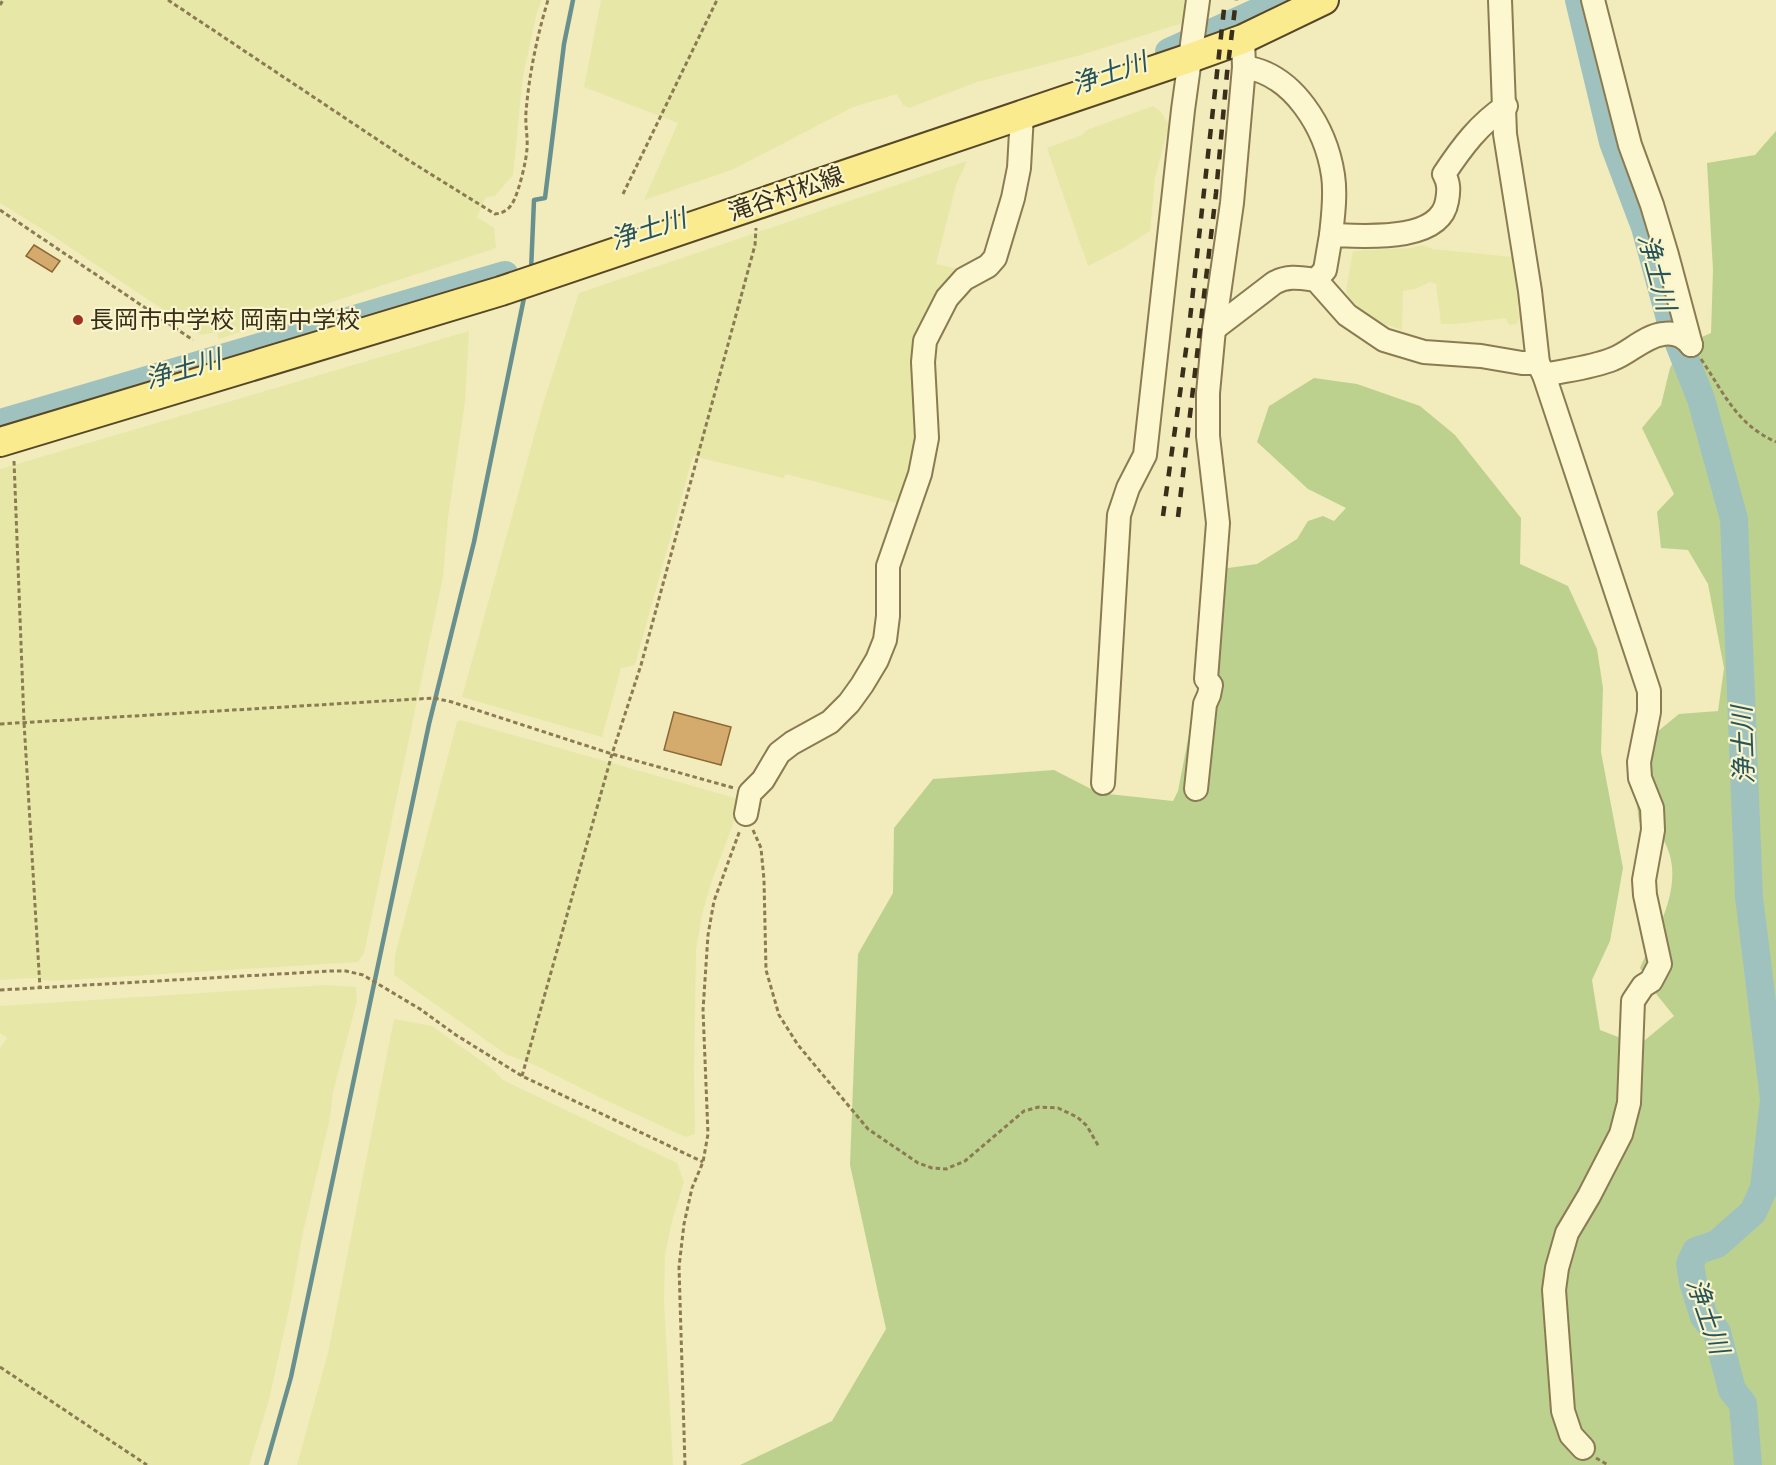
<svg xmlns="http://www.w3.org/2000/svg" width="1776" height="1465" font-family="Spectral,'Noto Sans JP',serif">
  <rect width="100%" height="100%" fill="#f2ebbb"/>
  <g fill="#e7e8a8">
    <path d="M0 0H542L537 12 523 76 513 175 495 196 486 197 477 217 494 228 496 248 219 339 217 332 201 335 50 234 0 203Z"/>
    <path d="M601 0H1188L1189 21 1081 55 977 82 909 108 903 105 897 94 853 107 734 169 644 200 678 123 584 87Z"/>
    <path d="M1153 106 1161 112 1169 125 1155 178 1150 231 1123 248 1088 266 1047 148 1082 135 1087 130Z"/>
    <path d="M967 161 956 185 936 264 959 269 915 331 913 365 918 428 915 451 901 504 786 474 783 478 693 456 635 665 621 668 602 737 462 697 543 404 579 293Z"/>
    <path d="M1423 245 1432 249 1513 257 1519 282 1517 287 1520 303 1517 307 1520 318 1516 324 1509 325 1506 318 1455 324H1441L1436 284 1430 282 1415 289 1403 291 1402 330 1379 322 1367 315 1348 297 1346 290 1353 251 1411 248Z"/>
    <path d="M469 331 465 402 448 517 443 577 364 953 358 962 52 981 34 978 0 980V469Z"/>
    <path d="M460 720 742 800 711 883 702 915 696 950 694 1069 695 1134 685 1137 595 1095 533 1064 507 1055 394 975 395 955 457 722Z"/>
    <path d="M327 985 356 987 357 1001 333 1092 330 1118 303 1232 291 1300 269 1400 249 1465H0V1048L7 1038 0 1033V1006Z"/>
    <path d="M394 1019 432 1026 490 1067 503 1080 677 1163 684 1182 672 1221 665 1255 664 1301 673 1465H297L328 1353Z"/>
  </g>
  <path fill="#bdd18f" d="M1776 131V1465H740L832 1421 886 1329 850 1165 858 954 893 893 894 828 933 779 1054 770 1099 793 1173 801 1178 791 1221 569 1257 564 1297 539 1308 521 1323 516 1334 521 1346 508 1308 489 1257 442 1269 406 1314 378 1357 384 1420 406 1455 435 1521 518 1520 564 1568 586 1597 649 1603 688 1601 752 1623 868 1610 941 1592 980 1600 1030 1639 1045 1674 1016 1657 995 1640 968C1657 930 1686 884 1665 843 1661 835 1647 828 1639 822L1635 790 1657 732 1679 714 1718 711 1724 668 1708 584 1688 550 1661 548 1657 512 1674 494 1642 428 1661 405 1670 368 1683 345 1711 333 1713 270 1707 163 1755 155Z"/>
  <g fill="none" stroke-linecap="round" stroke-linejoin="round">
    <g stroke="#67908e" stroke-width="4.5">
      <path d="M531 271 534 200 545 198 564 44 573 0"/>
      <path d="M266 1465 291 1377 429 724 474 542 525 293"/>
    </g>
    <g stroke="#a0c2be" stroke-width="28">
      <path d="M1579 0 1613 142 1645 227 1672 326 1701 399 1734 519 1749 897 1774 1099 1764 1188 1753 1212 1717 1244 1696 1251 1690 1264 1693 1282 1704 1317 1717 1332 1732 1390 1743 1404 1748 1465"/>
      <path d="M1169 52 1284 0"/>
      <path d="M0 423 505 275"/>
    </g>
  </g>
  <g fill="#d4aa6d" stroke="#8c6837" stroke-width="1.5">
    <path d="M34 245 60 261 52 272 26 256Z"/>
    <path d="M674 712 731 727 721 765 664 750Z"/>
  </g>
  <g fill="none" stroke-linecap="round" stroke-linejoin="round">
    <g stroke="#8b7b53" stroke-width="26">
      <g id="minor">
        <path d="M1500 0 1505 134 1530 291 1538 363 1544 375 1649 691V712L1639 762 1640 778 1652 808 1653 830 1644 880 1645 895 1660 964 1651 981 1643 986 1633 1001 1629 1103 1621 1134 1589 1196 1567 1233 1557 1268 1554 1290 1563 1411 1571 1435 1583 1448"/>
        <path d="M1593 0 1630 145 1652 205 1667 255 1691 345"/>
        <path d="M1244 67C1294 74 1326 129 1333 175 1336 195 1333 216 1331 235"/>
        <path d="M1316 280 1325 270 1331 235C1364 236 1440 243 1447 201 1449 190 1449 183 1444 174 1462 147 1479 124 1506 106"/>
        <path d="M1214 329 1274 283C1288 275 1301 278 1316 280L1347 315 1384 340 1424 352 1481 356 1522 363H1538"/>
        <path d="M1544 375C1567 370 1591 368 1613 359 1629 353 1645 336 1663 334 1675 332 1684 336 1691 345"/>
        <path d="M1103 783 1119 515 1128 488 1145 455 1183 110 1198 0"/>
        <path d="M1196 789 1205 704 1209 695 1211 685 1206 679 1218 523 1208 436V393L1214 329 1232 203 1244 67 1243 39"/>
        <path d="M746 814 750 793 763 780 779 753 792 743 830 722 849 703 862 685 877 660 885 640 888 616V566L920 474 927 438 923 362 925 341 947 298 964 279 988 266 995 258 1013 198 1019 168 1022 114"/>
      </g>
    </g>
    <g stroke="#574729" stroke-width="32">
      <path id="major" d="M0 442 501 291 1190 58 1243 39 1324 0"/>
    </g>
    <g stroke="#8b7b53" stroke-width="3" stroke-dasharray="4.5 3" stroke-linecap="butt">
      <path d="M168 0 408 160 495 214C505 213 511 208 515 198 520 186 526 162 527 149 528 137 525 125 526 112 529 75 537 36 548 0"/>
      <path d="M0 5 3 0"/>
      <path d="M623 194 717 0"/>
      <path d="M0 210 193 340"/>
      <path d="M1701 359C1724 393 1736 424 1776 442"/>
      <path d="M14 461 24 722 40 988"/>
      <path d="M0 724 434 698 452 702 612 754 734 788"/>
      <path d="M753 830 761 848 764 880 766 970 779 1015 798 1045 868 1129 918 1163 932 1168 946 1169 965 1161 1024 1111 1039 1107 1058 1108 1077 1117 1087 1126 1099 1147"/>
      <path d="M0 990 331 971H346L363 975 420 1009 456 1035 522 1076 703 1162"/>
      <path d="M522 1076 612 754 641 665 755 245 756 228"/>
      <path d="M0 1367 147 1465"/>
      <path d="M1596 1458 1608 1465"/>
      <path d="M685 1465 679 1267 684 1224 692 1188 703 1162 708 1134 703 1010 708 935 714 901 740 830"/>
    </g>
    <use href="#minor" stroke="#fcf7cf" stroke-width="22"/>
    <use href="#major" stroke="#faec8e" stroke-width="28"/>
    <g stroke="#382e1a" stroke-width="4.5" stroke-dasharray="10 10" stroke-linecap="butt">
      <path d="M1163 516 1189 328 1225 0"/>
      <path d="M1178 517 1216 193 1227 73 1236 0"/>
    </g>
  </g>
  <circle fill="#9f341e" stroke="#f9f4cb" stroke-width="2" cx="78" cy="320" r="6"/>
  <g text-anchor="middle" stroke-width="4.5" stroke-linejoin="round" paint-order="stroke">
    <g font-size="24" fill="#382e1a" stroke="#f9f4cb">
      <text transform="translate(786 194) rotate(-19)" y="8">滝谷村松線</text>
    </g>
    <g font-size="24" fill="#382e1a" stroke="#f9f4cb" text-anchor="start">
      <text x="90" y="328">長岡市中学校 岡南中学校</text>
    </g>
    <g font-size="26" font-style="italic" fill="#27545a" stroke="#f9f4cb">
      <text transform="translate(1109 73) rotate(-19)" y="9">浄土川</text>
      <text transform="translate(648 229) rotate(-18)" y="9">浄土川</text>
      <text transform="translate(1657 272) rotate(75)" y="9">浄土川</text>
      <text transform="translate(183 369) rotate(-16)" y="9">浄土川</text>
      <text transform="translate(1743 745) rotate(-92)" y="9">浄土川</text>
      <text transform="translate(1708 1316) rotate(71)" y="9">浄土川</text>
    </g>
  </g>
</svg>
